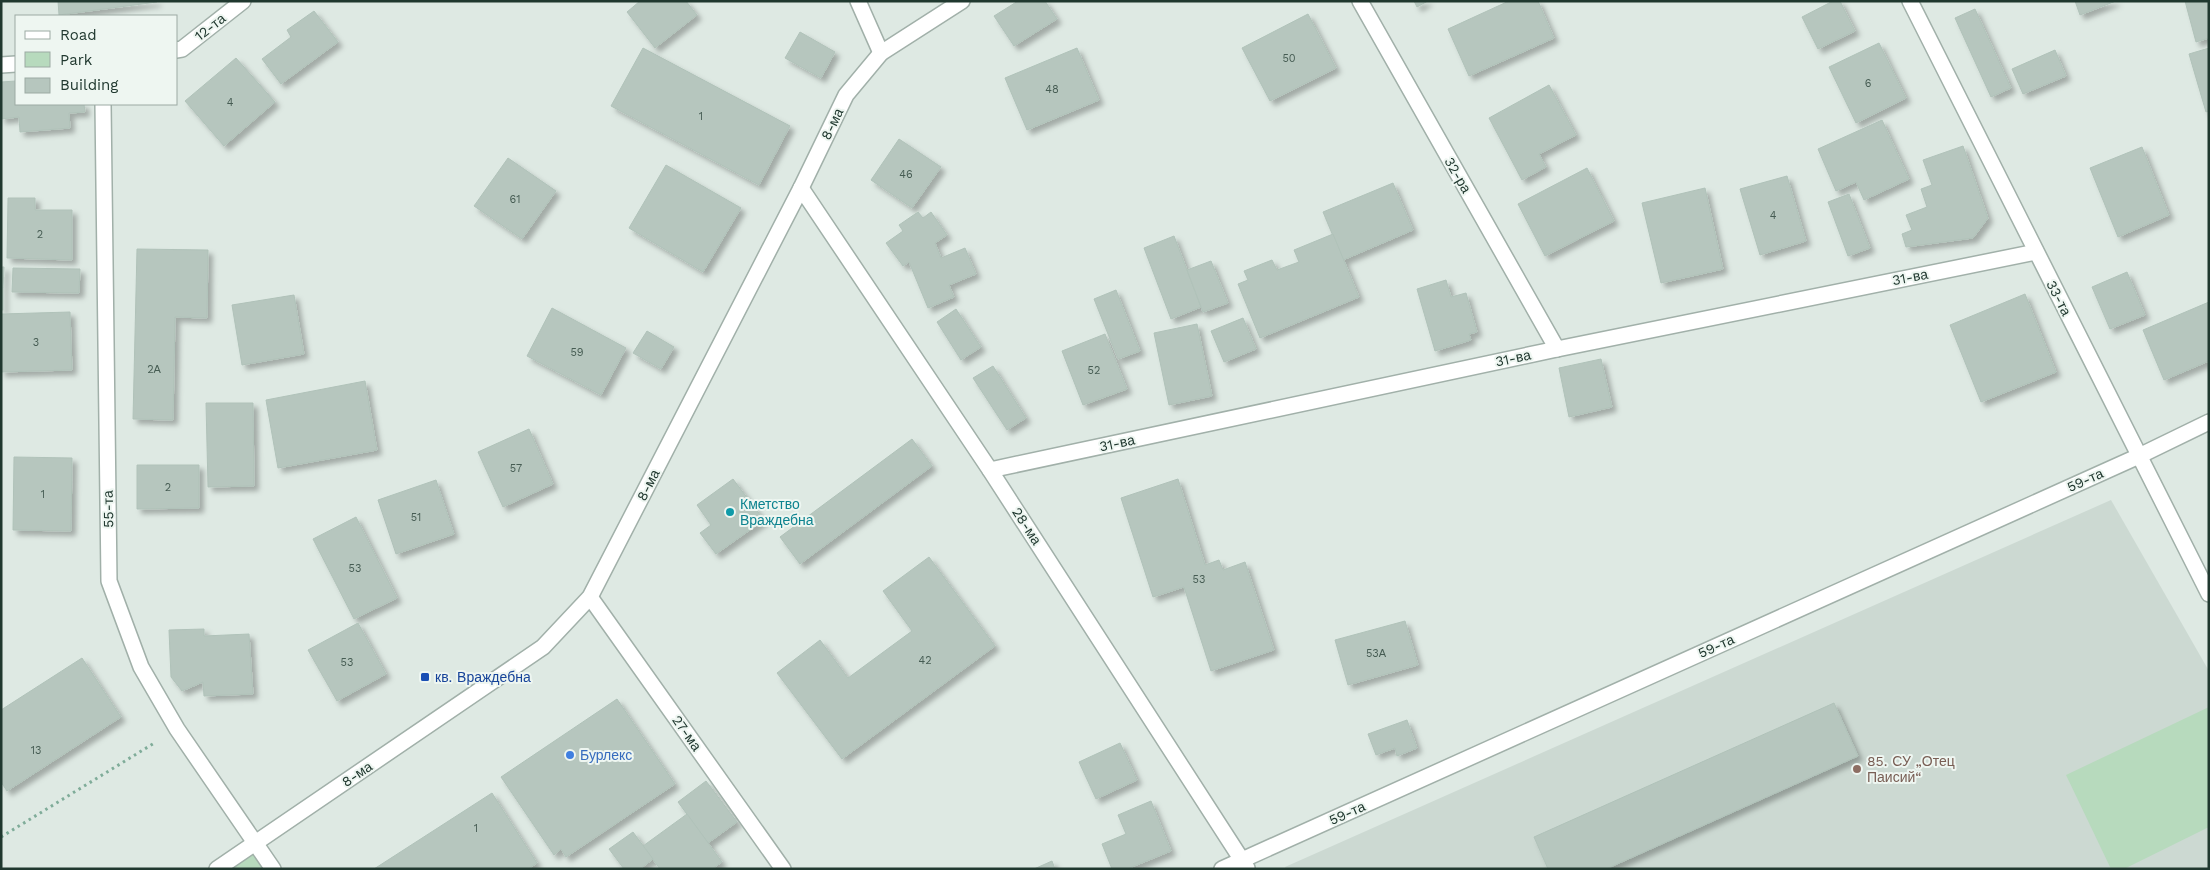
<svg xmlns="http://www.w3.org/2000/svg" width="2210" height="870" font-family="'Work Sans',sans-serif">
  <defs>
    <filter id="shadow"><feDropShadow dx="4.5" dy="4.5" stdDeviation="2.5" flood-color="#0004"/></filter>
  </defs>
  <rect width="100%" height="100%" fill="#dee9e3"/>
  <path fill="#ccd9d2" d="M2111 500 2209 671V869H1286L1285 867Z"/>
  <g fill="#b7dabd">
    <path d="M2209 707V827L2124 869H2111L2066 775Z"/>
    <path d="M255 843 273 869H218Z"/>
  </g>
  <g fill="#b6c6be" stroke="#b0c2b9" filter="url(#shadow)">
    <path d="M58 1H156L157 2 59 15Z"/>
    <path d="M640 1H686L697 15 655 48 627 12Z"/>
    <path d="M1018 1H1045L1057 19 1014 46 994 16Z"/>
    <path d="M1414 1H1428L1417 7Z"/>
    <path d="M1509 1H1538L1554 38 1469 76 1448 29Z"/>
    <path d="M1833 1H1840L1855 31 1818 49 1802 17Z"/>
    <path d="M2075 1H2116L2080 15Z"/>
    <path d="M2185 1H2209V38L2196 42Z"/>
    <path d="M1975 9 2011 88 1991 97 1955 18Z"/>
    <path d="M314 11 338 42 281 84 262 59 291 37 287 30Z"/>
    <path d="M1308 14 1336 68 1270 101 1242 48Z"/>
    <path d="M800 32 835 52 821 78 785 58Z"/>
    <path d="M1879 43 1906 98 1856 123 1829 67Z"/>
    <path d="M643 48 790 126 759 185 611 106Z"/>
    <path d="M1077 48 1099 100 1027 130 1005 78Z"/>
    <path d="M2209 48V111L2206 112 2189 54Z"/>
    <path d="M2055 50 2066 76 2023 94 2012 69Z"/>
    <path d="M236 58 275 102 224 146 185 101Z"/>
    <path d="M16 81V104H84L85 112 69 113 70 128 20 132 19 117 1 119V82Z"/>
    <path d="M1549 85 1576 135 1539 154 1546 167 1522 180 1489 118Z"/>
    <path d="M1882 120 1909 179 1864 200 1856 182 1836 191 1818 149Z"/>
    <path d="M899 139 941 167 912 208 871 180Z"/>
    <path d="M1963 146 1988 218 1973 238 1906 247 1902 234 1912 230 1906 215 1927 207 1921 189 1932 185 1923 160Z"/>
    <path d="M2142 147 2169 215 2118 237 2090 168Z"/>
    <path d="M508 158 556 191 522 239 474 206Z"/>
    <path d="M666 165 741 208 703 272 629 228Z"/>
    <path d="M1587 168 1614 221 1545 256 1518 204Z"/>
    <path d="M1787 176 1806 241 1760 255 1740 189Z"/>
    <path d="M1393 183 1413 230 1343 260 1323 212Z"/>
    <path d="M1705 188 1723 269 1661 283 1642 203Z"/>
    <path d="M1849 194 1870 248 1848 256 1828 202Z"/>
    <path d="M8 198H35V210H72V260L7 258Z"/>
    <path d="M918 212 923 218 931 212 947 235 935 243 941 258 965 248 976 274 949 285 954 297 928 308 909 262 903 266 886 243 903 231 899 225Z"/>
    <path d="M1333 234 1359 297 1260 338 1238 284 1248 280 1244 271 1272 260 1277 270 1299 262 1294 250Z"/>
    <path d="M1174 236 1201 307 1171 319 1144 248Z"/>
    <path d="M137 249 208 250 207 318 175 317 173 420 133 419Z"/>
    <path d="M1211 261 1228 303 1203 312 1187 270Z"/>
    <path d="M1 267H4L3 288H1Z"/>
    <path d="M13 268 80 269 79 293 12 292Z"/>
    <path d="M2127 272 2145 315 2110 329 2092 287Z"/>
    <path d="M1446 280 1451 297 1466 293 1477 332 1469 334 1471 340 1435 351 1417 289Z"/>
    <rect x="1" y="288" width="2" height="22"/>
    <path d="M1116 290 1140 351 1118 359 1094 299Z"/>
    <path d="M2025 294 2056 372 1981 402 1950 325Z"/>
    <path d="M294 295 304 354 242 365 232 305Z"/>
    <path d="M2209 302V361L2164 380 2143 330Z"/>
    <path d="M552 308 626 348 601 395 527 356Z"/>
    <path d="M956 309 981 347 961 360 937 322Z"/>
    <path d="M70 312 72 370 1 372V314Z"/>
    <path d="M1243 318 1256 349 1224 362 1211 331Z"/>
    <path d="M1197 324 1212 396 1169 405 1154 333Z"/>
    <path d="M647 331 674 347 661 369 633 353Z"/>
    <path d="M1105 334 1127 389 1083 405 1062 351Z"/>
    <path d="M1601 359 1612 407 1569 417 1559 368Z"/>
    <path d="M993 366 1026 418 1007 430 973 378Z"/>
    <path d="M365 381 377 450 278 468 266 400Z"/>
    <path d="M206 403H253L254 486 208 487Z"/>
    <path d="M529 429 553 484 503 507 478 452Z"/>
    <path d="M912 439 932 466 800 564 780 537Z"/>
    <path d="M14 457 72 458 71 531 13 530Z"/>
    <path d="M137 465H199V508L137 509Z"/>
    <path d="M733 479 764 520 716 554 700 533 711 525 697 505Z"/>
    <path d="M1178 479 1205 565 1219 560 1223 570 1245 562 1274 650 1211 671 1184 587 1153 597 1121 498Z"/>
    <path d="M436 480 454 534 396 554 378 500Z"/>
    <path d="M356 517 397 598 354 619 313 539Z"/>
    <path d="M929 557 995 646 842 759 777 673 820 640 848 678 912 631 883 591Z"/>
    <path d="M1405 621 1418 665 1348 685 1335 640Z"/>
    <path d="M358 623 386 674 337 701 308 650Z"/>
    <path d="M204 629V636L249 634 253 694 204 696 203 682 182 691 171 677 169 630Z"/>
    <path d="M82 658 121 717 7 791 1 782V710Z"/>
    <path d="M617 699 675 784 566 857 561 849 554 855 501 777Z"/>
    <path d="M1834 703 1858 756 1606 869H1548L1534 837Z"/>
    <path d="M1407 720 1417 748 1397 756 1395 748 1376 755 1368 734Z"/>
    <path d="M1120 743 1137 780 1096 799 1079 762Z"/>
    <path d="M706 781 737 822 708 843 678 802Z"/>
    <path d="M492 793 537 863 528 869H374Z"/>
    <path d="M1151 801 1171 851 1127 869H1112L1102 844 1126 834 1118 815Z"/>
    <path d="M687 814 722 862 712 869H660L643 846Z"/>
    <path d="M633 832 653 859 640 869H624L609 849Z"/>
    <path d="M1052 861 1055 869H1034Z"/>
  </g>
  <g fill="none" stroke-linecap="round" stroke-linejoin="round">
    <g stroke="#a1b0a9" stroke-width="18">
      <g id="minor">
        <path d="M858 1 881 53"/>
        <path d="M1360 1 1557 349"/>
        <path d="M1910 1 2209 594"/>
        <path d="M176 50 182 49 243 1"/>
        <path d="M1 65 16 64"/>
        <path d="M103 104 109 581 141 667 177 729 273 869"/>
        <path d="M801 188 990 470 1247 868"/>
        <path d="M990 470 1557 349 2036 252"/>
        <path d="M590 597 783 869"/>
        <path d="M1222 869 2139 456 2209 422"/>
      </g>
    </g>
    <g stroke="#a1b0a9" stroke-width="18">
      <path id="tertiary" d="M217 869 543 647 590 597 801 188 846 95 881 53 962 1"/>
    </g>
    <path stroke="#7fac99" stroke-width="3" stroke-dasharray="2.5 4" stroke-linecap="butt" d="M1 837 156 742"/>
    <use href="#minor" stroke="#fff" stroke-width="15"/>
    <use href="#tertiary" stroke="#fff" stroke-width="15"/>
  </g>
  <circle fill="#0f9aa8" stroke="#eef6f1" stroke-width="2" cx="730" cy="512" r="5"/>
  <rect fill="#1a4fb4" stroke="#eef6f1" stroke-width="2" x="420" y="672" width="10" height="10" rx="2.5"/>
  <circle fill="#3f7fe0" stroke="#eef6f1" stroke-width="2" cx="570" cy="755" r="5"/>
  <circle fill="#8d6e63" stroke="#eef6f1" stroke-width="2" cx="1857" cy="769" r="5"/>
  <g text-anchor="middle" stroke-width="4" stroke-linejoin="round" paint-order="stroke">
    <g font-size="11" fill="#465c53">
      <text x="1289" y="62">50</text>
      <text x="1868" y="87">6</text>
      <text x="1052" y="93">48</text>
      <text x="230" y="106">4</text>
      <text x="701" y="120">1</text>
      <text x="906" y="178">46</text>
      <text x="515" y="203">61</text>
      <text x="1773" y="219">4</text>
      <text x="40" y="238">2</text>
      <text x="36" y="346">3</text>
      <text x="577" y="356">59</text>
      <text x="154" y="373">2А</text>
      <text x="1094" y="374">52</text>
      <text x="516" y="472">57</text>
      <text x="168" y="491">2</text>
      <text x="43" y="498">1</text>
      <text x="416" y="521">51</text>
      <text x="355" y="572">53</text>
      <text x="1199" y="583">53</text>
      <text x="1376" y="657">53А</text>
      <text x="925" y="664">42</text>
      <text x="347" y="666">53</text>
      <text x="36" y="754">13</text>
      <text x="476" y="832">1</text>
    </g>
    <g font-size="14" fill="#20382f" stroke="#eef6f1">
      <text transform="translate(210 27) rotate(-38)" y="5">12-та</text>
      <text transform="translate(832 124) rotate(-64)" y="5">8-ма</text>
      <text transform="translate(1458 175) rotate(60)" y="5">32-ра</text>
      <text transform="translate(1910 277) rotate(-11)" y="5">31-ва</text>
      <text transform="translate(2059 298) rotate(63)" y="5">33-та</text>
      <text transform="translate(1513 358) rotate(-12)" y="5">31-ва</text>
      <text transform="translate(1117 443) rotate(-12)" y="5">31-ва</text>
      <text transform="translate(2085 480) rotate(-24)" y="5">59-та</text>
      <text transform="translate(648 485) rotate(-63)" y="5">8-ма</text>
      <text transform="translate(108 509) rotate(-91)" y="5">55-та</text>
      <text transform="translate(1027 526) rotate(57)" y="5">28-ма</text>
      <text transform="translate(1716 646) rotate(-24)" y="5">59-та</text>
      <text transform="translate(687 733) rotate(55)" y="5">27-ма</text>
      <text transform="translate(357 774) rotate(-34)" y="5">8-ма</text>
      <text transform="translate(1347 813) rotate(-24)" y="5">59-та</text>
    </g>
    <g font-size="14" fill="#0d838f" stroke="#eef6f1" text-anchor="start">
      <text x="740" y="509">Кметство<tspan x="740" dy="16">Враждебна</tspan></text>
    </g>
    <g font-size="14" fill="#164399" stroke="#eef6f1" text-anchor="start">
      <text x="435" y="682">кв. Враждебна</text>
    </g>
    <g font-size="14" fill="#366cbe" stroke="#eef6f1" text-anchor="start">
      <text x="580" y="760">Бурлекс</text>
    </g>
    <g font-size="14" fill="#785e54" stroke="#eef6f1" text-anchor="start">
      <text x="1867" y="766">85. СУ „Отец<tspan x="1867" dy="16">Паисий“</tspan></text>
    </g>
  </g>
  <rect width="2210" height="870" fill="none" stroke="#20382f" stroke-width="5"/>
  <rect x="15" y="15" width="162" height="90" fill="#eef6f1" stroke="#9caaa3"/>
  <rect x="25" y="31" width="25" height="8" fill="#ffffff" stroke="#9caaa3"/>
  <text x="60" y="40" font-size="15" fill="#20382f">Road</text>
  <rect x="25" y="52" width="25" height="15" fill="#b7dabd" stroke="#9caaa3"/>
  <text x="60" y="65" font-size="15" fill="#20382f">Park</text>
  <rect x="25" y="78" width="25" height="15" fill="#b6c6be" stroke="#9caaa3"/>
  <text x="60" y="90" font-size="15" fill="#20382f">Building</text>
</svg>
